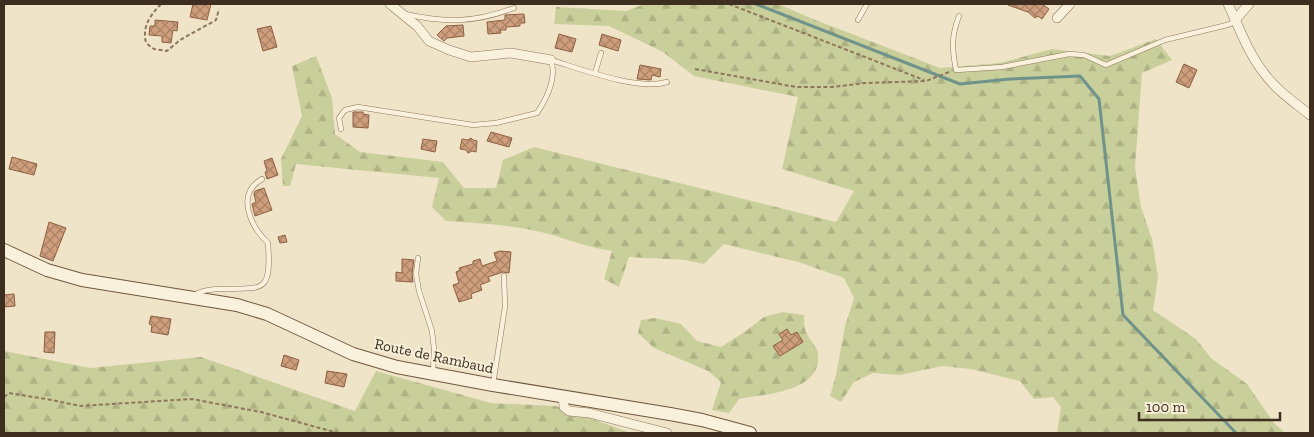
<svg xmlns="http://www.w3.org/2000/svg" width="1314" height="437" font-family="'Zilla Slab',serif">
  <defs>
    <pattern id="forest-firs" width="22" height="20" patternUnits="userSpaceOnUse" patternTransform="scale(1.25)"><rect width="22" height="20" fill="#c9cf9b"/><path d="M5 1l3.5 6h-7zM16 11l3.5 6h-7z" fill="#aeb285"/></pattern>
    <pattern id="building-cross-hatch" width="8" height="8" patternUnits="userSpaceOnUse" patternTransform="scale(1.25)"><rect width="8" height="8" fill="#cf9f7d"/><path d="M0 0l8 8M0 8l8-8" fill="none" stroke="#a98266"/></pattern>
  </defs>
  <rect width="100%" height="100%" fill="#f0e4c8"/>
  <g fill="url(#forest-firs)">
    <path d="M645 4H778L813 19 940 68 1000 63 1052 49 1110 56 1156 39 1172 60 1142 73 1135 167 1141 207 1152 239 1158 277 1153 310 1196 339 1211 358 1247 384 1274 423 1285 433H1057L1061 407 1053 397 1034 399 1020 381 971 369 942 366 900 375 873 373 854 382 841 402 830 396 836 375 845 326 854 298 844 278 798 262 724 244 704 264 685 260 629 257 619 287 604 279 612 251C589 248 568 239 545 233 512 225 479 223 446 221L432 207 439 178 296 164 290 186H283L281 159 302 116 292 66 316 56 332 98 335 134 360 152 443 162 464 188H496L503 160 534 147 836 222 854 191 782 169 798 97 694 76 663 52 609 26 554 24 556 7 626 11Z"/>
    <path d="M782 312 804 315C804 321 804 329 807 334 810 341 818 347 818 354 822 392 766 394 739 399L729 413 712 410 721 382 708 371 654 348 638 333 641 320 655 318 681 324 697 341 721 347 746 331 764 317Z"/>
    <path d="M4 351 90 368 201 357 355 411 376 371 491 403 556 406 631 433H4Z"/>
  </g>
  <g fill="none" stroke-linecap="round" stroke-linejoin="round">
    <path stroke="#6f938a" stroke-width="3" d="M756 4 960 84 1010 79 1080 76 1099 99 1123 315 1236 433"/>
  </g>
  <g fill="url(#building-cross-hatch)" stroke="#8d5f41">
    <path d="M193 4H211L207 20 190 17Z"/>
    <path d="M1008 4H1042L1049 9 1042 19 1038 16 1035 18 1028 12 1008 5Z"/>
    <path d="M524 14 525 23H520V26L506 27V30H500L501 33 488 34 487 22 505 20V15Z"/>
    <path d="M155 20 178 22 177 31 173 30 171 43 162 42V36L149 35 150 26H155Z"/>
    <path d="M463 25 464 36 447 38 444 41 437 35 446 26Z"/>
    <path d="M271 26 277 47 263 51 257 29Z"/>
    <path d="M559 34 576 39 572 52 555 48Z"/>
    <path d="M602 34 621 40 618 51 599 45Z"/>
    <path d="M1184 64 1197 70 1189 88 1176 82Z"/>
    <path d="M640 65 661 69 660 77 652 75 651 80 637 79Z"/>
    <path d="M353 112H363V114L369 115 368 128 353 127Z"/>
    <path d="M491 132 512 138 509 147 487 141Z"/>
    <path d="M471 138 473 140 477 141 476 152 472 151 468 153 466 150 460 149 462 139 468 140Z"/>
    <path d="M423 139 437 141 435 152 421 149Z"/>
    <path d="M12 157 37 164 34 175 9 169Z"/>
    <path d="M272 158 278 175 267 179 265 172 267 171 264 161Z"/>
    <path d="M264 188 272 210 255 216 252 204 256 202 254 194 255 191Z"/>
    <path d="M49 222 66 228 53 261 40 256Z"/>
    <path d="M285 235 287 242 280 243 278 237Z"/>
    <path d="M500 251 511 252 509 273 503 272 488 277 490 281 480 285 482 290 471 294 472 298 459 302 453 285 459 283 456 272 460 270 459 268 473 264V261L480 259 482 266 497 261 494 253Z"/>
    <path d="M402 259 414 260 412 274 413 282 396 281V272L402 273Z"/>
    <path d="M14 294 15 306 4 307V295Z"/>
    <path d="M151 316 171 319 168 335 151 332 152 325 149 324Z"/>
    <path d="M787 329 791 335 797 332 803 342 780 356 773 346 783 340 779 334Z"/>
    <path d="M45 332H55L54 353 44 352Z"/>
    <path d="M284 355 299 360 296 370 281 366Z"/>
    <path d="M327 371 347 374 344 387 325 383Z"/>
  </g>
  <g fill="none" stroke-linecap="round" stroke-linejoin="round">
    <g stroke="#8d765c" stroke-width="5.5">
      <g id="lane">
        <path d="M405 14C446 23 474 23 514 8"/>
        <path d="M959 16C951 37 952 49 956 70L1002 67 1069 54 1084 55 1106 65 1165 40 1223 26 1230 24 1235 20"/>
        <path d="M858 20 867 4"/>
        <path d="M551 60C581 69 638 91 667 82"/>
        <path d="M595 73 601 53"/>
        <path d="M341 129 339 118 345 110 358 107 473 125 496 123 537 113C547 98 557 78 551 60"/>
        <path d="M418 258 416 274 419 291 432 331 434 349 433 373"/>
        <path d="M194 295C201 290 208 290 216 289 262 287 272 297 268 243 251 227 235 194 262 179"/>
        <path d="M493 384 505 307 504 276"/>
      </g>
    </g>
    <g stroke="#8d765c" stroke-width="10">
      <g id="street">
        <path d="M390 4 417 26 429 41 449 50 471 57 511 53 551 60"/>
        <path d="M1228 4C1239 27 1248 53 1264 73 1276 90 1294 102 1310 115"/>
        <path d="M1057 18 1070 4"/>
        <path d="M1236 19 1249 4"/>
        <path d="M563 396 564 407 569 411 589 413 667 433"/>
      </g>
    </g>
    <g stroke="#6f573f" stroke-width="14">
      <path id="secondary" d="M4 250 47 270 82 280 237 305 267 314 353 354 397 367 493 385 670 414 702 420 750 433"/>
    </g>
    <g stroke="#8d765c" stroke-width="2" stroke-dasharray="4 2.5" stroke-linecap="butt">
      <path d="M161 4C150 16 142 26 146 43L154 49 167 51 180 40 216 20 219 9"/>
      <path d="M729 4 924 80"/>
      <path d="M695 69 796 87H832L865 83 926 81 949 72"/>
      <path d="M4 397 9 393 52 400 80 406 192 399 261 412 338 433"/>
    </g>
    <use href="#lane" stroke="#faf1dc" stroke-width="4.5"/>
    <use href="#street" stroke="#faf1dc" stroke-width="9"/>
    <use href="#secondary" stroke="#faf1dc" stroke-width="12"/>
  </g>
  <g text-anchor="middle" stroke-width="4" stroke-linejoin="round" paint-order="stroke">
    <g font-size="15" fill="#3d2e20" stroke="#f7eed8">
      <text transform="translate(434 356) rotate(12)" y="5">Route de Rambaud</text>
    </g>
  </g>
  <rect width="1314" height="437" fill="none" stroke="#3d2e20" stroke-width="10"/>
  <path d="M1139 412v8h141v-8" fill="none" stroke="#3d2e20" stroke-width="2.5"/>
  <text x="1146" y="412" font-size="15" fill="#3d2e20" stroke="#f7eed8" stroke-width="4" paint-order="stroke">100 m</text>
</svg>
